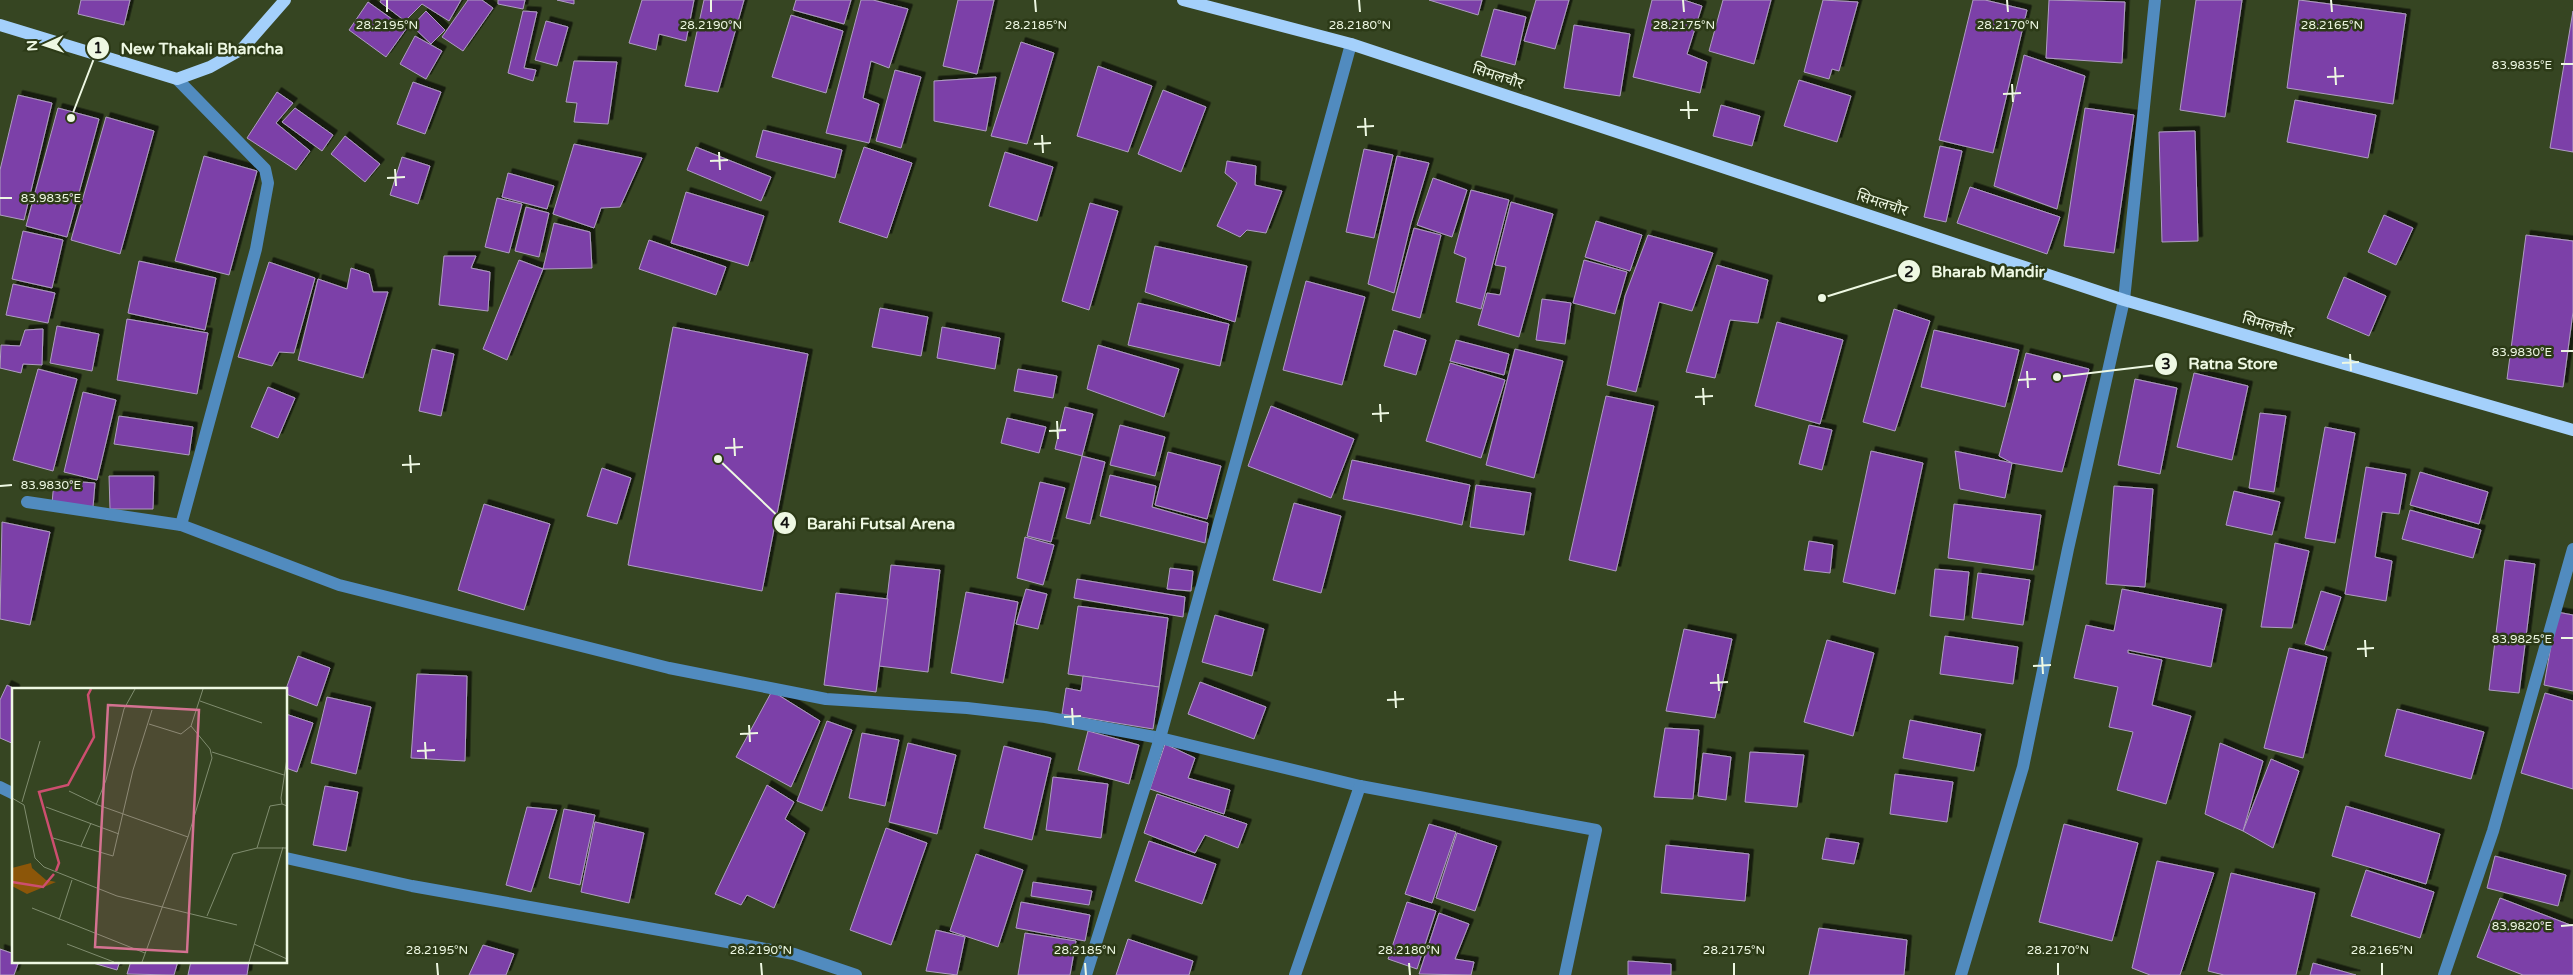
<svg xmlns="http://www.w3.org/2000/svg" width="2573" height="975" font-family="'Varela Round','Noto Sans Devanagari',sans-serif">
  <defs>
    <filter id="shadow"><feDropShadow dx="4.5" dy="-4.5" stdDeviation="0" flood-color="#0009"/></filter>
  </defs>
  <rect width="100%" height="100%" fill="#364522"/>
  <g fill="#7b41a8" stroke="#af9cc2" filter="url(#shadow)">
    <path d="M81 0H130L124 25 78 14Z"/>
    <path d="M381 0H461L449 21 422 4 405 21 380 2Z"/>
    <path d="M468 0H482L493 8 463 51 442 37Z"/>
    <path d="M498 0H525L523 9 498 4Z"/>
    <path d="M557 0H574V4Z"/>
    <path d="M642 0H694L686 41 659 34 656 50 629 43Z"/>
    <path d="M704 0H744L718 92 685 86Z"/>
    <path d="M796 0H851L844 24 793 10Z"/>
    <path d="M861 0H873L908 9 889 68 871 61 863 98 879 104 869 143 826 133Z"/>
    <path d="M958 0H994L977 74 943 66Z"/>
    <path d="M1429 0H1482L1478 15Z"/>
    <path d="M1536 0H1569L1555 49 1524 41Z"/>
    <path d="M1652 0H1684L1702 6 1687 54 1707 62 1700 93 1633 77Z"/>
    <path d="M1723 0H1771L1754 64 1709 51Z"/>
    <path d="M1823 0 1858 2 1839 71 1832 69 1829 79 1804 72Z"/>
    <path d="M1973 0H1985L2027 10 1993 153 1939 140Z"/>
    <path d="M2049 0 2125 2 2122 63 2046 58Z"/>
    <path d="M2196 0H2242L2225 117 2180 110Z"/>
    <path d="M2299 0 2406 14 2393 104 2287 88Z"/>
    <path d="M368 2 406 29 386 57 349 30Z"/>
    <path d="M1494 9 1526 17 1515 65 1481 56Z"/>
    <path d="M426 11 445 30 431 44 412 26Z"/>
    <path d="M523 11 537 12 524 68 536 70 533 81 508 73Z"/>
    <path d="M2573 11V152L2550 148Z"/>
    <path d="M791 15 843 31 826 93 772 77Z"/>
    <path d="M546 21 568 27 557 66 535 60Z"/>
    <path d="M1574 25 1630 34 1620 96 1564 88Z"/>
    <path d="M415 36 442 51 426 79 400 64Z"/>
    <path d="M1021 42 1054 53 1027 144 991 136Z"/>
    <path d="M2024 55 2085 76 2057 209 1994 186Z"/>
    <path d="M574 61 617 62 608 124 574 122 577 103 566 102Z"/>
    <path d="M1098 66 1152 86 1128 152 1077 136Z"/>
    <path d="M895 70 921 77 901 148 876 141Z"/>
    <path d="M996 77 986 131 934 121V81Z"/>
    <path d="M1799 80 1851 96 1837 142 1784 126Z"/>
    <path d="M413 82 441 92 425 134 397 124Z"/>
    <path d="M1163 90 1206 107 1181 172 1138 154Z"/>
    <path d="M277 92 293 103 276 123 310 151 296 170 247 138Z"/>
    <path d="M18 95 52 103 24 220 0 215V170Z"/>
    <path d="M2295 100 2376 115 2368 158 2287 142Z"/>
    <path d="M1721 105 1760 116 1752 146 1713 136Z"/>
    <path d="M58 108 99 119 67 237 26 226Z"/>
    <path d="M295 108 333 135 322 151 282 122Z"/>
    <path d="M2085 108 2134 115 2114 253 2064 246Z"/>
    <path d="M106 117 154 131 120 254 71 240Z"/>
    <path d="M763 130 842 150 835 178 756 157Z"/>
    <path d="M2195 131 2198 241 2162 242 2159 132Z"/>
    <path d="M345 136 380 164 365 182 331 154Z"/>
    <path d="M574 144 642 158 620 207 601 208 594 228 553 214Z"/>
    <path d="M1940 146 1962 151 1946 222 1924 217Z"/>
    <path d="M696 147 771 177 761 201 687 170Z"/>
    <path d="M864 147 912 163 887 238 839 222Z"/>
    <path d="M1364 149 1393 155 1374 238 1346 232Z"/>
    <path d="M1005 152 1053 167 1037 221 989 206Z"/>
    <path d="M204 156 257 171 229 275 175 261Z"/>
    <path d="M1397 156 1429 163 1411 223 1394 293 1368 284Z"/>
    <path d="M402 157 430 166 418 204 390 195Z"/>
    <path d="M1227 161 1256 166 1255 185 1282 191 1266 233 1247 230 1240 237 1217 226 1237 183 1225 173Z"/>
    <path d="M508 173 554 186 547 209 502 197Z"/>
    <path d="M1433 178 1467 190 1452 237 1417 225Z"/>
    <path d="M1970 187 2060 217 2047 254 1957 223Z"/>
    <path d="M1471 190 1509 200 1481 309 1456 302 1466 258 1454 253Z"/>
    <path d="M686 192 764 216 748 266 671 243Z"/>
    <path d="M497 198 522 204 509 253 485 247Z"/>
    <path d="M1511 202 1553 214 1519 337 1478 325 1487 293 1500 295 1506 267 1495 265Z"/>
    <path d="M1090 203 1118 211 1089 310 1062 301Z"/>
    <path d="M526 207 549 213 539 257 515 251Z"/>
    <path d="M2384 215 2413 228 2396 265 2368 252Z"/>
    <path d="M1596 221 1642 235 1630 271 1585 257Z"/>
    <path d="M554 223 590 232 592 268 543 269Z"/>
    <path d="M1414 228 1441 235 1420 318 1392 310Z"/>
    <path d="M23 231 63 240 52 288 12 279Z"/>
    <path d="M1648 235 1713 253 1692 311 1659 302 1636 392 1607 385 1625 296Z"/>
    <path d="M2526 235 2573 241V312L2563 387 2507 379Z"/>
    <path d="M649 240 726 267 716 295 639 269Z"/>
    <path d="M1155 246 1247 266 1235 322 1145 292Z"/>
    <path d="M444 256H476L471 268 490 272 488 311 439 305Z"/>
    <path d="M519 260 543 269 507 360 483 349Z"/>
    <path d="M1584 260 1627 272 1615 314 1573 303Z"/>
    <path d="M139 261 216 278 205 330 128 313Z"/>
    <path d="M269 262 315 278 294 353 279 352 272 366 238 357Z"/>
    <path d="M1717 265 1768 280 1758 323 1730 320 1715 378 1686 372Z"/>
    <path d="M351 268 369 274 373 292H388L363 378 298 360 318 279 347 289Z"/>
    <path d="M2344 277 2386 296 2369 336 2327 318Z"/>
    <path d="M1306 281 1365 297 1342 385 1283 370Z"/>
    <path d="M13 284 55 293 48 323 6 315Z"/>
    <path d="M1542 299 1571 303 1565 344 1536 340Z"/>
    <path d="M1138 303 1229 324 1220 366 1128 345Z"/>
    <path d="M880 308 928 317 921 356 872 347Z"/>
    <path d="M1894 309 1930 321 1895 431 1863 422Z"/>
    <path d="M127 319 208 333 197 394 117 380Z"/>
    <path d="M1777 322 1843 340 1820 424 1755 406Z"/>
    <path d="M57 326 99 334 92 371 50 363Z"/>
    <path d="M673 327 808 354 762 591 628 565Z"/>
    <path d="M942 327 1000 338 995 369 937 358Z"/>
    <path d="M43 329 42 365 23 364 21 373 0 368 1 345 20 346 25 330Z"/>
    <path d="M1394 330 1426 340 1416 375 1384 366Z"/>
    <path d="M1934 330 2019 350 2005 407 1921 387Z"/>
    <path d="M1456 340 1509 354 1504 375 1450 361Z"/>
    <path d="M1098 345 1179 369 1164 417 1087 389Z"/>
    <path d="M432 349 454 354 441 416 419 411Z"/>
    <path d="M1515 349 1563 361 1534 478 1486 465Z"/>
    <path d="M2026 353 2089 369 2062 472 2012 463 1999 456Z"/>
    <path d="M1450 363 1505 380 1481 458 1426 441Z"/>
    <path d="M38 369 77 379 53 471 13 460Z"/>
    <path d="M1018 369 1057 376 1053 398 1014 391Z"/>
    <path d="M2194 373 2248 386 2232 460 2177 447Z"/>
    <path d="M2135 379 2177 388 2160 474 2118 465Z"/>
    <path d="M268 387 295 398 278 438 251 427Z"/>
    <path d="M83 392 116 400 97 480 64 472Z"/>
    <path d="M1606 396 1654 406 1616 571 1569 560Z"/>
    <path d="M1271 406 1354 439 1331 498 1248 466Z"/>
    <path d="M1065 407 1093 414 1082 456 1055 449Z"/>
    <path d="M2260 413 2286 416 2274 492 2249 488Z"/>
    <path d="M119 416 193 427 189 455 114 444Z"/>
    <path d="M1007 418 1046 427 1039 453 1001 443Z"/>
    <path d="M1120 425 1165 437 1155 476 1110 465Z"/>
    <path d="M1809 425 1832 430 1822 470 1799 464Z"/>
    <path d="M2325 427 2355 433 2335 543 2305 538Z"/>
    <path d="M1871 451 1923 463 1895 594 1843 582Z"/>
    <path d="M1955 451 2012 463 2005 498 1960 489Z"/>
    <path d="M1168 452 1221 466 1207 519 1155 505Z"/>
    <path d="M1082 456 1105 462 1090 524 1066 518Z"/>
    <path d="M1352 460 1470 485 1462 525 1343 499Z"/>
    <path d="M2366 467 2406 474 2399 514 2382 512 2375 557 2392 561 2386 601 2345 594Z"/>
    <path d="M602 468 631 478 617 524 587 516Z"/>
    <path d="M2420 472 2488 492 2479 524 2410 505Z"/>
    <path d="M1110 475 1156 486 1152 507 1208 523 1205 543 1100 516Z"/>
    <path d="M109 476H154L153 509H110Z"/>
    <path d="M54 480 95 483 93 507 52 504Z"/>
    <path d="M1040 482 1065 488 1051 542 1027 536Z"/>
    <path d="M1476 485 1531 493 1524 535 1470 527Z"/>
    <path d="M2114 486 2153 489 2145 587 2106 584Z"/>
    <path d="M2234 491 2280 502 2272 535 2226 525Z"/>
    <path d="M1294 503 1341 516 1321 593 1273 580Z"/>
    <path d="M484 504 550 524 524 610 458 590Z"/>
    <path d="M1954 504 2041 515 2033 570 1948 558Z"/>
    <path d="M2410 510 2481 530 2473 558 2402 539Z"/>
    <path d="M2 522 50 532 30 625 0 619Z"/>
    <path d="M1025 537 1054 545 1043 585 1017 578Z"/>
    <path d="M1809 541 1833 545 1830 573 1804 570Z"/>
    <path d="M2275 543 2309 551 2292 628 2261 627Z"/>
    <path d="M2505 560 2535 564 2519 693 2489 690Z"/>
    <path d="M891 565 940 570 928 672 879 666Z"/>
    <path d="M1170 568 1193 571 1191 591 1167 589Z"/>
    <path d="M1935 569 1969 572 1964 620 1930 616Z"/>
    <path d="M1978 573 2030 580 2023 625 1972 618Z"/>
    <path d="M1077 579 1185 597 1183 617 1074 598Z"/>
    <path d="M1026 589 1047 594 1038 629 1016 624Z"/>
    <path d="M2122 589 2222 609 2211 667 2128 650V653L2162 660 2152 705 2191 716 2166 804 2117 790 2133 732 2109 727 2118 687 2074 678 2086 625 2114 631Z"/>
    <path d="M2321 591 2341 597 2324 650 2305 644Z"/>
    <path d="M966 592 1018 602 1003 683 951 673Z"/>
    <path d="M836 593 888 599 876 692 824 685Z"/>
    <path d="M1078 606 1168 618 1159 687 1068 674Z"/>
    <path d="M2557 612 2573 615V691L2544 685Z"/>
    <path d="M1215 615 1264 629 1252 676 1202 662Z"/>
    <path d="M1684 629 1732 639 1715 718 1666 711Z"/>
    <path d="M1945 636 2018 647 2013 684 1940 674Z"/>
    <path d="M1827 640 1874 653 1853 736 1804 722Z"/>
    <path d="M2289 648 2327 657 2303 758 2264 748Z"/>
    <path d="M298 656 330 668 317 706 286 694V689Z"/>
    <path d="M417 674 467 676 465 761 411 758Z"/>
    <path d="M1083 676 1159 687 1153 729 1062 714 1066 688 1081 691Z"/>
    <path d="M1200 682 1266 707 1254 739 1188 714Z"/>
    <path d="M7 685 15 689 14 744 0 738V700Z"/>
    <path d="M772 691 820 721 791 787 736 757Z"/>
    <path d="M2545 693 2573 701V789L2521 773Z"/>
    <path d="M327 697 371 707 356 774 311 763Z"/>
    <path d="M2397 709 2484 732 2471 779 2385 756Z"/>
    <path d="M286 714 313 723 297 772 286 768Z"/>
    <path d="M1910 720 1981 734 1974 771 1903 758Z"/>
    <path d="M827 721 852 730 822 811 797 801Z"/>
    <path d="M1665 728 1699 730 1693 799 1654 797Z"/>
    <path d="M1088 731 1139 745 1129 784 1078 770Z"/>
    <path d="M862 733 899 740 885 806 849 798Z"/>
    <path d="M908 743 956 755 937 834 889 822Z"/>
    <path d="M2220 743 2263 761 2243 831 2205 814Z"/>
    <path d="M1165 744 1195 758 1188 778 1230 790 1224 814 1150 789Z"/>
    <path d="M1004 746 1051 758 1032 840 984 828Z"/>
    <path d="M1750 752 1804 755 1797 807 1745 802Z"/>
    <path d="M1703 753 1731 757 1726 800 1698 796Z"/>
    <path d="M2271 759 2299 771 2273 848 2243 831Z"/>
    <path d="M1895 774 1953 782 1947 822 1890 814Z"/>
    <path d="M1053 777 1108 784 1101 838 1046 830Z"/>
    <path d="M767 785 794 802 785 819 805 833 774 908 747 895 741 905 715 894Z"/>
    <path d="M325 786 358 792 346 851 313 845Z"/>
    <path d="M1157 794 1247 824 1238 848 1205 835 1195 853 1144 833Z"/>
    <path d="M2346 806 2440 834 2426 884 2332 856Z"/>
    <path d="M527 807 557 810 531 892 506 885Z"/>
    <path d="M564 809 595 815 580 885 549 878Z"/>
    <path d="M595 822 644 833 629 903 581 892Z"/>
    <path d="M1429 824 1456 832 1432 903 1405 894Z"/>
    <path d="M2064 824 2138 843 2112 941 2039 922Z"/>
    <path d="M886 828 927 843 891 945 850 930Z"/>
    <path d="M1457 833 1497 846 1475 911 1436 898Z"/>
    <path d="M1826 838 1859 843 1854 864 1822 859Z"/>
    <path d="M1149 841 1216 864 1202 904 1135 881Z"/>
    <path d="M1666 845 1749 854 1745 901 1661 893Z"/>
    <path d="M976 854 1023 870 998 947 950 931Z"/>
    <path d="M2495 856 2566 875 2558 906 2487 888Z"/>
    <path d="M2157 861 2214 873 2180 975H2150L2132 968Z"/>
    <path d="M2366 870 2434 892 2420 938 2351 916Z"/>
    <path d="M2231 873 2315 893 2296 975H2224L2208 971Z"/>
    <path d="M1033 882 1092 891 1089 905 1031 896Z"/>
    <path d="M2500 898 2573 926V975H2523L2477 957Z"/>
    <path d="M1021 902 1090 915 1085 941 1016 928Z"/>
    <path d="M1407 902 1436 911 1417 969 1388 959Z"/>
    <path d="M1439 913 1469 924 1455 959 1474 962 1471 975 1419 974Z"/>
    <path d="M1819 928 1907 940 1904 975H1809Z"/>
    <path d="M936 930 965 937 957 975 926 971Z"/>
    <path d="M1025 933 1076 941 1070 975H1018Z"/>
    <path d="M1128 939 1193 961 1189 975H1116Z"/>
    <path d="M483 945 514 954 506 975H469Z"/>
    <path d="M0 949 14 954V961H19L14 975H0Z"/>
    <path d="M86 961H120L117 970Z"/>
    <path d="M131 961H178L174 975 127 974Z"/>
    <path d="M191 961H249L247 975H188Z"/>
    <path d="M1628 961 1671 964V975H1628Z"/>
    <path d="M2313 963 2356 975H2310Z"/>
  </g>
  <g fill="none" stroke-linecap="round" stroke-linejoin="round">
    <g stroke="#518bbf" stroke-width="12">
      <path d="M177 79 265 169 268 183 256 249 181 525"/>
      <path d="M27 502 181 525 339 585 669 668 826 699 967 708 1045 717 1160 738 1360 786 1596 830 1565 975"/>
      <path d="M0 787 14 794"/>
      <path d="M286 858 412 886 794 954 856 975"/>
      <path d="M1086 975 1160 738 1351 44"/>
      <path d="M1295 975 1360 786"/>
      <path d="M1961 975 2023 767 2068 549 2124 300 2155 0"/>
      <path d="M2444 975 2493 831 2573 549"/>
    </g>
    <g stroke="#a4d0fb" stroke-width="12">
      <path d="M1183 0 1351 44 2124 300 2573 430"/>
      <path d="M0 25 177 79 210 67 242 49 285 0"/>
    </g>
  </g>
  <path fill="none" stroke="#eef8e3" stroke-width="2" d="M387 0V12M711 0V12M1035 0 1036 12M1359 0 1360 12M1683 0 1684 12M2007 0 2008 12M2331 0 2332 12M2561 64H2573M2335 67 2336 85M2327 77 2344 76M2012 84 2013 102M2003 94 2021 93M1688 101 1689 119M1680 110H1698M1365 118 1366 136M1357 127 1374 126M1042 135 1043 153M1034 144 1051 143M719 152 720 170M710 161 728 160M395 169 396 186M387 178 405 177M0 198H12M2561 351H2573M2350 354 2351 371M2342 363 2359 362M2027 371 2028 388M2018 380 2036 379M1703 388 1704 405M1695 397 1713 396M1380 404 1381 422M1372 414 1389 413M1057 421 1058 439M1049 431 1066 430M734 438 735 456M725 448 743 447M410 455 411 473M402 465 420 464M0 486 12 485M2561 638H2573M2365 640 2366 657M2357 649 2374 648M2042 657 2043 674M2033 666 2051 665M1718 674 1719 691M1710 683 1728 682M1395 691 1396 708M1387 700 1404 699M1072 708 1073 725M1064 717 1081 716M749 725 750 742M740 734 758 733M425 742 426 759M417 751 435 750M2561 926 2573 925M437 963 438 975M761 963 762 975M1085 963 1086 975M1409 963 1410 975M1734 963V975M2058 963V975M2382 963V975"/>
  <g text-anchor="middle" stroke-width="5" stroke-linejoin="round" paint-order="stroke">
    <g font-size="15" fill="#eef8e3" stroke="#2c3a17">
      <text transform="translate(1498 76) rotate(18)" y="5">सिमलचौर</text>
      <text transform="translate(1882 203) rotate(18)" y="5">सिमलचौर</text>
      <text transform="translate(2268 325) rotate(16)" y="5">सिमलचौर</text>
    </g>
  </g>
  <g transform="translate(12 688)">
    <rect width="275" height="275" fill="#364522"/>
    <path d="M19 175 20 180 34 192 44 194 15 206 0 198V180Z" fill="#8c5609"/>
    <path fill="none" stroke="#cd4e6f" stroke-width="2.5" d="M44 183 47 175 27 104 56 97 82 49 76 7 79 1M0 194 31 199 42 186"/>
    <path fill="none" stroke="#808d6f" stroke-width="1" d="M188 13 250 35M137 36 169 46 179 38M200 64 272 87M275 70 269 110 270 116 275 118M57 103 86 117 176 149M0 110 12 117 23 170 32 179 105 208 225 237M10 114 28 53M84 117 94 92 112 21 123 1M34 119 107 146M41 150 101 168 121 82 140 22M69 158 79 135M245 160 258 118 270 116M20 220 133 265M195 228 221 166 245 160H275M47 232 60 192M55 256 102 274M242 256 275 271M130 274 176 149 200 70 198 61 179 38 191 1M237 274 271 159"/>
    <path fill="#d47291" fill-opacity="0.15" stroke="#d47291" stroke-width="2.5" d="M96 17 187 22 175 264 83 259Z"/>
    <rect width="275" height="275" fill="none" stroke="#eef8e3" stroke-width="2.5"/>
  </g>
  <g font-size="12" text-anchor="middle" fill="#eef8e3" stroke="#2c3a17" stroke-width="5" stroke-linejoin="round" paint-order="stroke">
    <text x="387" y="29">28.2195°N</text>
    <text x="711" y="29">28.2190°N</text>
    <text x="1036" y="29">28.2185°N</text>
    <text x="1360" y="29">28.2180°N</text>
    <text x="1684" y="29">28.2175°N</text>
    <text x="2008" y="29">28.2170°N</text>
    <text x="2332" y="29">28.2165°N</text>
    <text x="2522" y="69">83.9835°E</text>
    <text x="51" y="202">83.9835°E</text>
    <text x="2522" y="356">83.9830°E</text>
    <text x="51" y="489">83.9830°E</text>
    <text x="2522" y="643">83.9825°E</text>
    <text x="2522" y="930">83.9820°E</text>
    <text x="437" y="954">28.2195°N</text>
    <text x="761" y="954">28.2190°N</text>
    <text x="1085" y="954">28.2185°N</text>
    <text x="1409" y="954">28.2180°N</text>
    <text x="1734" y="954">28.2175°N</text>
    <text x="2058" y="954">28.2170°N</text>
    <text x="2382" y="954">28.2165°N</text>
  </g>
  <path fill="none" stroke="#eef8e3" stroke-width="2" d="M71 118L98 48M1822 298L1909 271M2057 377L2166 364M718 459L785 523"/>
  <g fill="#eef8e3" stroke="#2c3a17" stroke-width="2">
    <circle cx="71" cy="118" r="5"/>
    <circle cx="1822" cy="298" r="5"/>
    <circle cx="2057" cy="377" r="5"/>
    <circle cx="718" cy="459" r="5"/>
    <circle cx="98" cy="48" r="12"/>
    <circle cx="1909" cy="271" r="12"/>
    <circle cx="2166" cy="364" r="12"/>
    <circle cx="785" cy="523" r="12"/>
  </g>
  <g font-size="15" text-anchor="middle" font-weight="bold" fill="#111">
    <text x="98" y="53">1</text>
    <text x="1909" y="277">2</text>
    <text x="2166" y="369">3</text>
    <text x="785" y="528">4</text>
  </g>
  <g font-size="16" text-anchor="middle" font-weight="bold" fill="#eef8e3" stroke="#2c3a17" stroke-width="5" stroke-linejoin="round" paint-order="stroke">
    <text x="202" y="54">New Thakali Bhancha</text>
    <text x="1988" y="277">Bharab Mandir</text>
    <text x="2233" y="369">Ratna Store</text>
    <text x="881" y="529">Barahi Futsal Arena</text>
  </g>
  <g transform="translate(45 45) rotate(267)" stroke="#2c3a17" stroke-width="4" paint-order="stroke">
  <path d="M0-4L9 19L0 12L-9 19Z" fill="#eef8e3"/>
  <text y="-8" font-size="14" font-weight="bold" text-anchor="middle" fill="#eef8e3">N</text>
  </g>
</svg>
